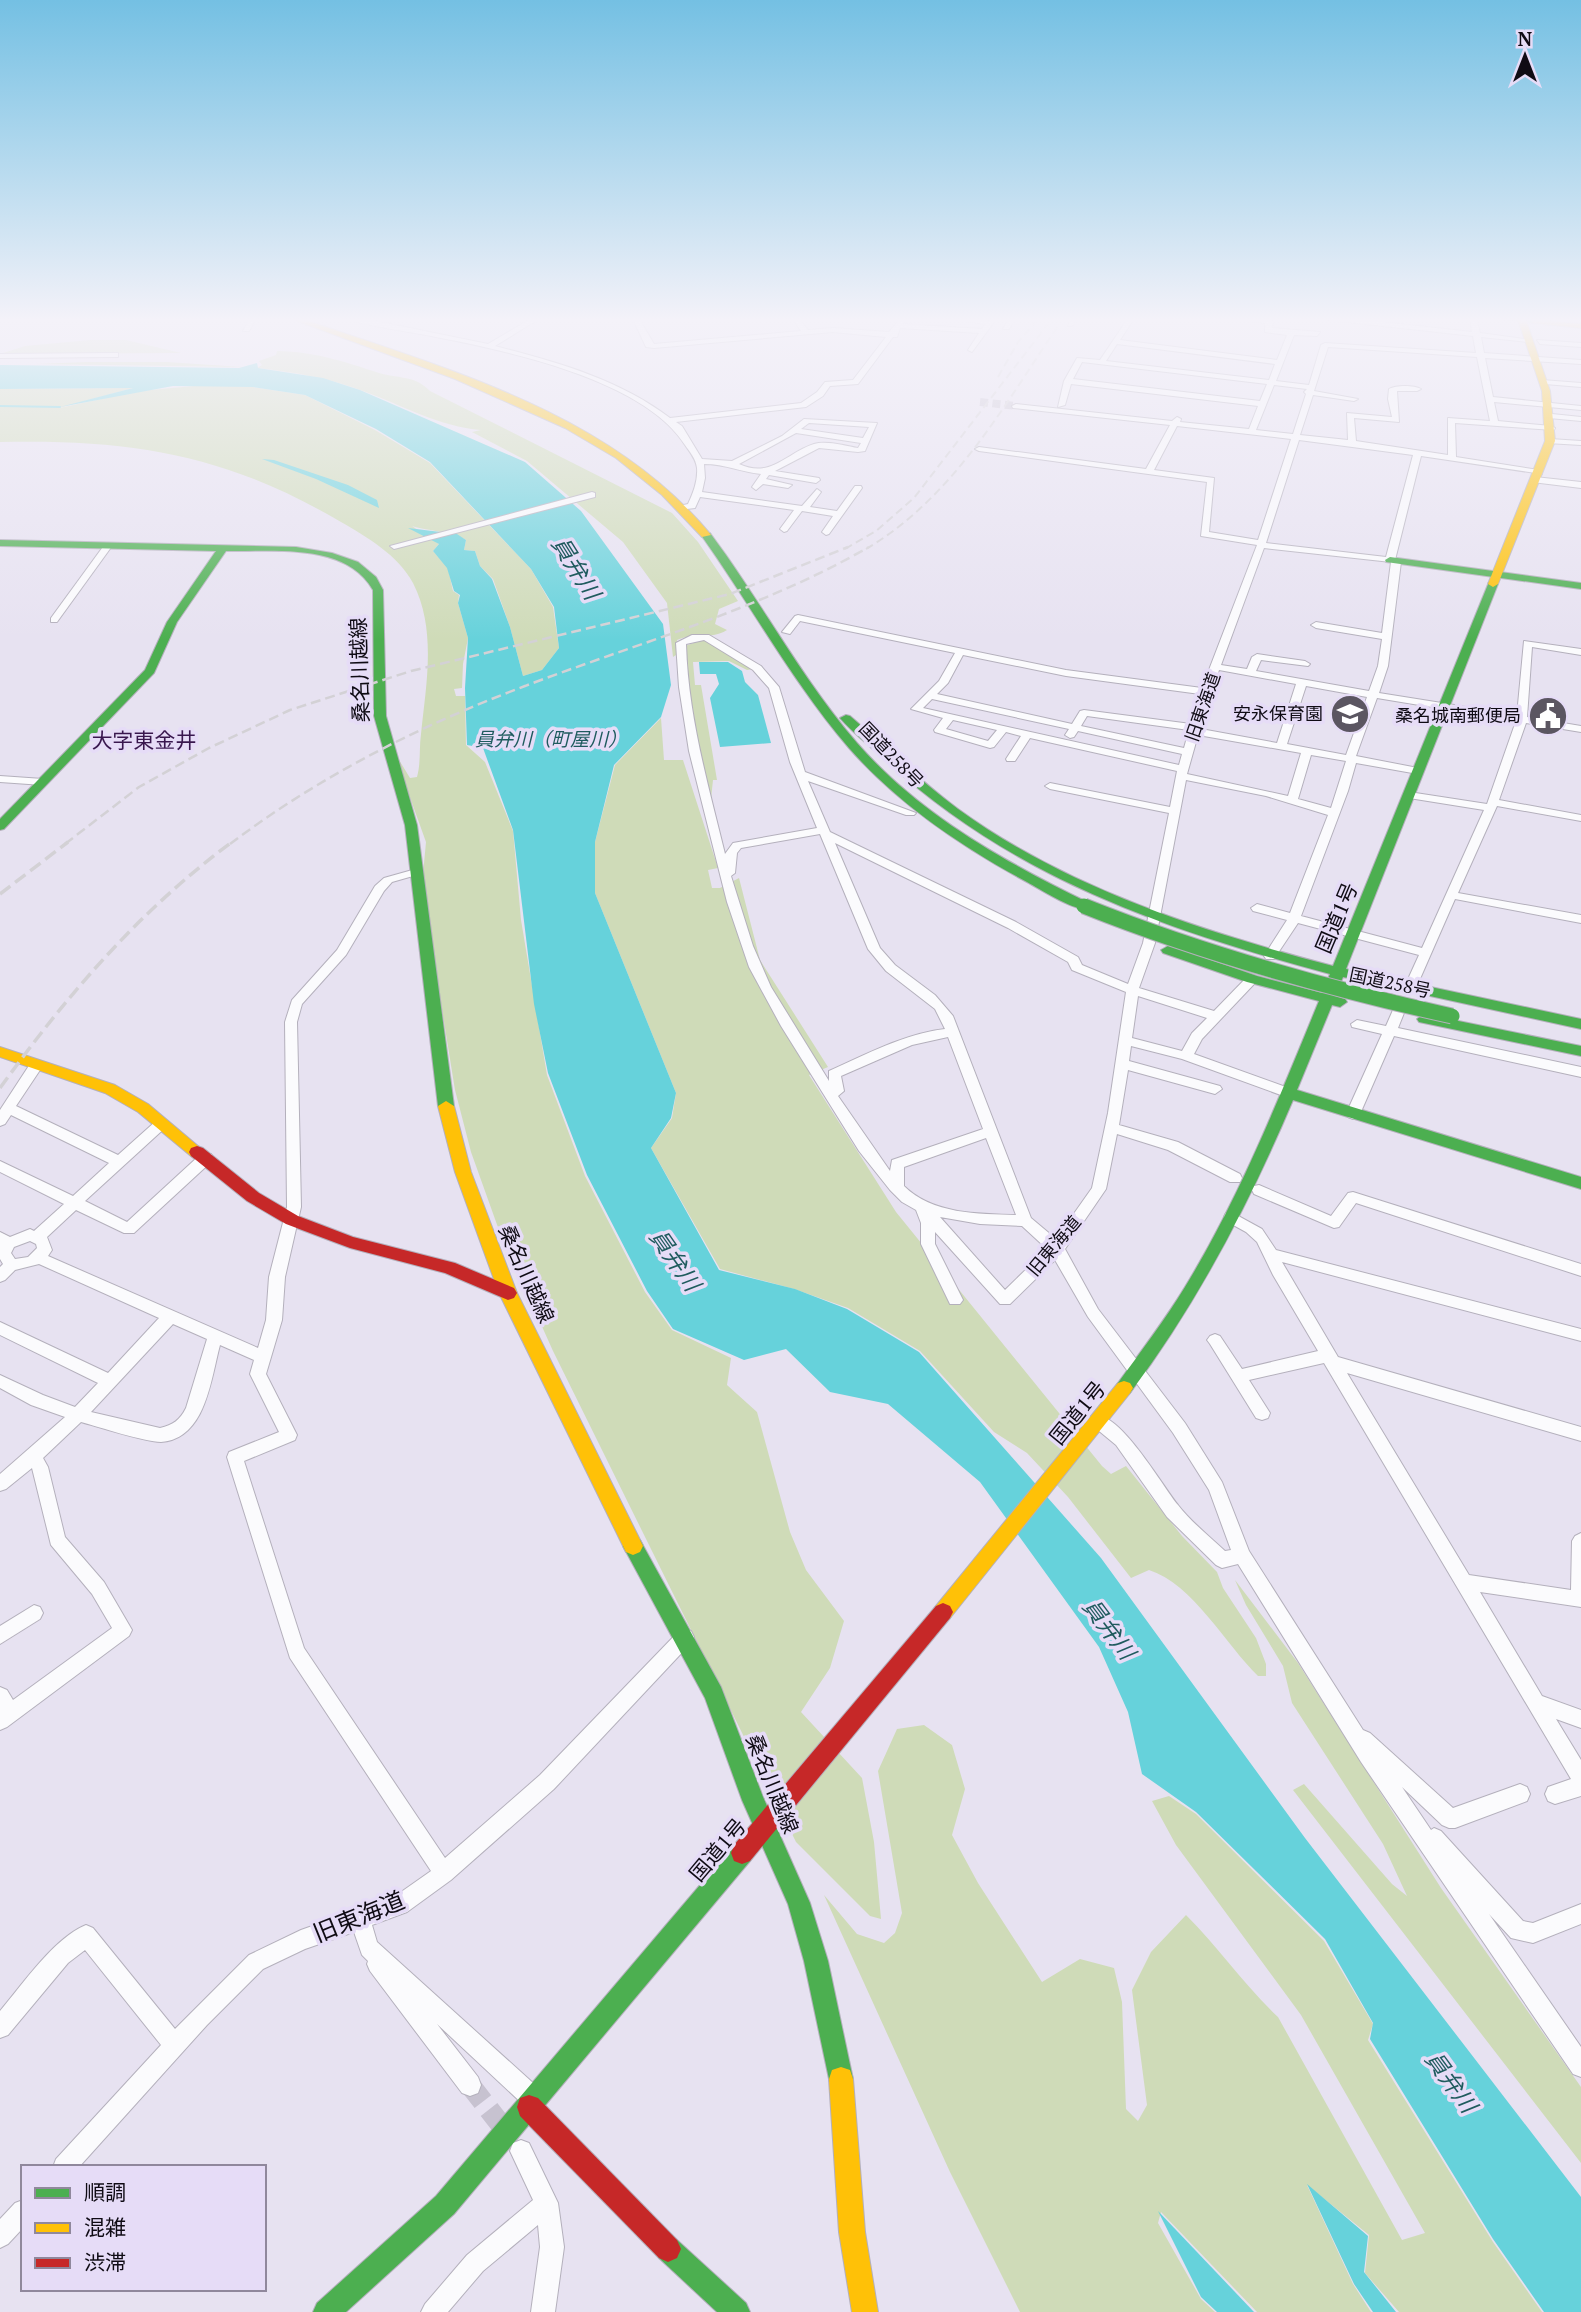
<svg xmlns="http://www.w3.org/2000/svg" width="1581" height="2312" font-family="'PT Serif','Noto Sans JP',serif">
  <rect width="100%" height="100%" fill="#e7e2f1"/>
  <g fill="#cfdbb8">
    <path d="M90 340H126L181 353 0 354 25 346Z"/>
    <path d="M277 351C317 352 342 361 379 373 399 379 415 375 430 391L672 513 698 542 738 601 719 609 715 624 727 630C711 640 694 632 677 640L676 655 673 657 667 603 623 542 527 461 472 432 481 430C440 427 402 405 363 391 329 378 293 372 257 368L262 365 259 361 276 355Z"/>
    <path d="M86 362H167L242 367 36 364Z"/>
    <path d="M205 385 253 387 305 395 375 430 430 463 531 569 553 607 559 648 542 670 523 676 510 627 493 579 480 566 475 551 464 550 466 540C454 532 428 531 412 526L439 544 433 551 448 568 453 591 459 595 458 603 468 638 463 664 462 688 454 689 456 696H465L466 745 485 762 513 831 521 920 547 1075 585 1176 645 1292 672 1330 731 1358 727 1385 757 1412 790 1532 806 1570 844 1621 830 1668 801 1712 862 1778 874 1842 881 1919 870 1916 796 1842 553 1351 500 1233 471 1152 455 1090 422 885 426 842 393 750 410 778 417 777C421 763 419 748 421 734 426 685 437 630 413 583 398 555 367 537 341 522 225 454 132 439 0 442V389L133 388 59 408 139 391Z"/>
    <path d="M705 639 754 669 747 670 729 661 693 662 695 685H701L717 780H713L711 799 693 740 685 646Z"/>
    <path d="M661 718 664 760H683L718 868 708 870 712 888H720L739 878 760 960 828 1067 809 1075 896 1212 1102 1466 1111 1474 1126 1466 1182 1536 1217 1572 1223 1588 1256 1638 1266 1664V1676H1258C1226 1645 1193 1584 1149 1570L1131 1578 1068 1497 1027 1453 994 1432 920 1351 848 1308 794 1289 720 1269 651 1148 672 1118 676 1093 595 893V842L615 765Z"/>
    <path d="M1235 1580 1298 1663 1441 1888 1581 2087V2163L1293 1790 1304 1784 1392 1884 1407 1896 1383 1844 1292 1703 1283 1666 1246 1605Z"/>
    <path d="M924 1725 952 1745 965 1789 952 1835 978 1883 1042 1982 1080 1959 1114 1968 1122 2002 1126 2109 1138 2121 1147 2105 1132 1990 1151 1952 1186 1915C1219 1948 1244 1985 1278 2017L1402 2240 1425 2233 1301 2015 1176 1845 1152 1801 1169 1796 1196 1814 1324 1941 1373 2024 1368 2040 1493 2242 1542 2312H1399L1365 2273 1369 2235 1307 2185 1353 2284 1371 2312H1257L1161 2212 1158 2223 1201 2299 1215 2312H1020L950 2172 824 1895 857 1934 884 1943 895 1933 902 1913 878 1771 897 1729Z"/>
  </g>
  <g fill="#66d2db">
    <path d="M257 363 258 368 323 378 360 390 525 462 581 511 663 624 671 685 661 717 614 765 595 842V893L676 1093 671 1118 651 1148 719 1270 795 1289 847 1309 919 1352 1101 1558 1305 1838 1581 2197V2312H1544L1493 2239 1370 2039 1373 2023 1325 1939 1196 1812 1142 1774 1128 1712 1099 1647 980 1482 888 1404 830 1392 786 1349 744 1360 673 1329 647 1291 587 1175 548 1073 534 1004 513 830 483 748 467 745 465 688 468 638 458 603 460 595 454 591 447 568 433 551 439 544 408 528 457 534 466 540 464 550 475 551 480 566 492 579 510 627 523 676 542 670 559 648 554 607 531 569 430 462 376 429 305 395 253 387 173 386 60 407 133 388 0 389V365L239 368Z"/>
    <path d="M262 459 274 460 348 485 377 500 379 508 316 479Z"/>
    <path d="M699 662H728L742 671 745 682 758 695 771 743 720 747 710 698 719 684 716 674H700Z"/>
    <path d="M1307 2184 1368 2236 1364 2272 1396 2312H1373L1354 2284Z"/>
    <path d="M1158 2211 1254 2312H1217L1201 2297Z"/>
  </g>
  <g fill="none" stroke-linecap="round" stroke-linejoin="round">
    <path stroke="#66d2db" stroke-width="2" d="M0 406 60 407"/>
    <path stroke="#c7c2d0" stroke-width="8" stroke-dasharray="8 4.5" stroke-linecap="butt" d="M980 402 1016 406"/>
    <path stroke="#c7c2d0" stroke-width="21" stroke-dasharray="21 10" stroke-linecap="butt" d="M470 2085 505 2130"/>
    <g stroke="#b4b0bc" stroke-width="2">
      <g id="street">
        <path d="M251 317H257L249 331H243Z"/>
        <path d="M344 317H356L488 344 534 317H542L495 346C557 362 619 379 670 418L801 403 817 392 825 382 853 380 886 337 833 332 654 348 646 347 632 317H638L654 344 801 331 791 317H797L808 330 833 328 889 332 902 317H908L903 324 982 329 985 324 940 317H960L994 322 972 352 968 350 979 333 900 328 897 337H893L858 384 830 386 823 396 806 407 676 422 682 426 702 459 732 461 782 436 804 419 877 423 865 451 858 452 819 448 775 471 819 478 820 480 816 483 769 475 766 479 792 485 788 488 763 484 756 490 752 487 761 474C740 472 726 464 704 464L705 478 702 492 802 506 817 489 821 492 810 507 837 511 855 486H861L862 488 829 534 826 535 822 532 833 516 802 511 787 531 784 532 780 529 794 510 700 497 695 508 679 510V506L688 504C693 493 698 481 697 468 696 459 690 452 685 445 644 379 504 350 431 336 412 332 357 325 344 317ZM809 423 869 427 863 438 801 429ZM796 433 861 443 858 448C846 446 826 440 814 444 786 453 771 479 739 464Z"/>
        <path d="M1010 317H1016L1009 329H1003Z"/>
        <path d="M1072 317H1078L1072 326H1068Z"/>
        <path d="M1129 317H1135L1120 340 1277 360 1287 335 1265 332V323L1215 317 1269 319 1273 321 1272 328 1320 332 1317 336 1294 335 1276 381 1309 385 1321 345 1325 343 1476 353 1473 336 1320 319 1317 317H1337L1472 332 1470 317H1476L1480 333 1532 340 1528 342 1481 337 1484 353 1581 360V364L1485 358 1493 397 1581 406V410L1494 402 1498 421 1551 426 1555 428 1554 430 1455 423 1456 457 1539 470H1542V474L1421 456 1395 560 1401 562 1388 666 1379 693 1517 715 1524 641 1581 649V655L1532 647 1527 717 1581 726V732L1526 723 1499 800 1581 815V821L1497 806 1458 893 1581 915V923L1455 899 1416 988 1410 992 1404 988 1419 955 1298 923 1274 959H1266L1264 956 1287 920 1253 911 1251 908 1257 904 1290 913 1328 815 1266 796 1186 780 1155 943 1139 988 1214 1011 1248 976H1256L1258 979 1256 982 1202 1039 1194 1054 1294 1090 1296 1093 1289 1098 1182 1059 1131 1046 1129 1061 1220 1086 1222 1089 1215 1094 1128 1070 1119 1125 1178 1142 1240 1174 1242 1178 1240 1182H1230L1168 1150 1117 1134 1106 1189 1065 1249 1098 1309 1185 1423 1222 1482 1249 1551 1363 1730 1370 1733 1453 1808 1520 1784 1527 1787 1530 1794 1527 1801 1455 1828H1449L1442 1825 1402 1787 1431 1830 1434 1828 1441 1831 1523 1921 1533 1923 1581 1904V1924L1533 1943 1511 1938 1489 1914 1581 2047V2077L1573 2074 1361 1762 1238 1564 1222 1568 1216 1565 1167 1517 1116 1445 1093 1426 1091 1421 1093 1416C1118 1408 1163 1487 1178 1505 1191 1522 1209 1536 1225 1551L1231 1550 1209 1490 1173 1433 1088 1317 1055 1260 1010 1304H1000L935 1232V1244L963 1300 960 1304H950L921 1244V1223L916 1210 902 1202 890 1190 859 1151 781 1026 749 967 727 902 689 751 679 687 676 643 692 635H709L761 666 779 687 805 772 916 813 914 815H906L808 781 830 832 1016 922 1078 957 1082 965 1128 984 1143 943 1169 813 1050 789 1045 786 1050 783 1170 807 1177 771 1030 738 1015 761H1007L1006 759 1021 736 1006 732 994 747 990 748 935 732 934 730 943 718 911 709 939 681 955 653 800 621 790 634 782 632 795 616 798 615 1066 670 1202 688 1257 545 1201 536 1207 482 979 451 975 449 979 447 1146 469 1170 425 1013 408 1012 406 1016 404 1172 421 1177 417 1181 419 1180 422 1249 429 1258 406 1071 384 1065 405 1058 407 1064 381 1077 358 1100 360ZM1117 344 1275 364 1269 380 1106 361ZM1328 347 1477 357 1490 421 1448 418V455L1356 441 1354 418 1399 422 1397 391H1417L1421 389C1414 385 1396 385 1389 389L1388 399 1392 417 1347 413 1348 440 1300 435 1313 395 1354 401 1358 399 1314 391ZM1082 362 1267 384 1260 401 1073 379ZM1274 385 1307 389 1304 392 1306 394 1293 434 1256 430ZM1177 426 1291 439 1258 540 1209 532 1214 478 1154 470ZM1299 440 1413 455 1386 557 1266 543ZM1264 548 1391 562 1382 633 1316 622 1311 625 1316 628 1382 639 1378 666 1369 691 1256 671 1261 660 1308 666 1310 664 1305 661 1257 654 1252 657 1247 669 1221 665ZM704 640 753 670 769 688 790 762 817 828 733 843 725 854C708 784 688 716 686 644ZM963 655 1066 676 1200 694 1191 724 1084 710 1080 711 1072 724 937 694 948 683ZM1219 670 1296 684 1277 743 1201 729ZM1306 686 1367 697 1346 755 1287 744ZM1377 698 1516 721 1487 804 1409 792 1404 795 1409 798 1484 810 1422 948 1301 916 1348 791 1356 763 1418 774 1423 771 1418 768 1356 756ZM932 699 1069 729 1065 735 1070 738 1074 737 1078 731 1182 754 1179 765 923 708ZM1087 716 1189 730 1184 748 1081 726ZM953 720 997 730 988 741 946 729ZM1198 735 1301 753 1288 796 1187 774ZM1311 755 1346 761 1331 808 1298 799ZM820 834 868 949 886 971 935 1009 945 1029C904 1034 867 1054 829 1071V1081L771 987 753 946 731 876 735 873 737 853 741 848ZM835 843 1008 928 1068 962 1072 970 1126 992 1108 1113 1092 1188 1056 1239 1031 1218 953 1016 935 995 895 965 880 948ZM1138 996 1207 1018 1192 1033 1182 1051 1132 1038ZM948 1037 983 1129 892 1160 890 1171 838 1096 844 1091 841 1076 912 1045ZM986 1138 1016 1215C978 1214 932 1214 904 1186V1167ZM940 1217 980 1224 1022 1226 1047 1249 1005 1290Z"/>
        <path d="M1537 340 1581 343V347L1540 344Z"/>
        <path d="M115 353H118V357L0 358V354Z"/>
        <path d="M1542 380 1581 383V387L1545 384H1542Z"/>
        <path d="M1552 414 1581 417V421L1549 418 1548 416Z"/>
        <path d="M1550 439 1581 441V445L1547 443 1546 441Z"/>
        <path d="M1535 477 1581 482V488L1532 482 1531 480Z"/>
        <path d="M592 492 595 493V497L394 549 390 546Z"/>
        <path d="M105 544 112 546 57 622H51V618Z"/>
        <path d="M0 776 43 779 48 782 43 785 0 782Z"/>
        <path d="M416 869 420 870V874L392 882 384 891 346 955 302 1004 297 1022 301 1207 285 1277 282 1320 266 1374 297 1435 295 1440 244 1461 304 1648 445 1858 540 1775 679 1631 685 1629 691 1631 694 1637 691 1643 554 1789 451 1880 407 1912 372 1925 377 1942 543 2092 546 2100 543 2108 535 2111 527 2108 437 2024 478 2077 481 2085 478 2093 470 2096 462 2093 370 1971 367 1964 368 1961 362 1955 354 1932 305 1949 263 1969 207 2025 79 2167H53L56 2159 161 2045 85 1950 68 1963 8 2035 0 2038V2011C23 1984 54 1938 86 1925L93 1928 175 2029 249 1955 301 1930 394 1897 431 1871 290 1658 227 1457 229 1452 279 1432 250 1374 254 1360 220 1345C211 1378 206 1439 161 1442 145 1442 99 1427 81 1422L43 1458 48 1467 65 1537 104 1582 132 1630 129 1636 7 1727 0 1730V1687L7 1690 13 1700 112 1628 92 1594 51 1545 32 1468 6 1489 0 1491V1474L65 1417 31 1405 0 1388V1375L43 1395 75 1407 98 1383 0 1335V1322L108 1373 159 1318 39 1264 15 1270 5 1280 0 1282V1267L3 1264 0 1259V1232L10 1237 30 1229 34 1231 64 1204 0 1172V1161L73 1196 109 1163 11 1115 5 1124 0 1126V1110L32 1061 37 1060 44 1064 16 1106 118 1155 156 1121H166L168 1124 166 1127 85 1201 127 1222 201 1154H211L213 1158 211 1162 134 1233H124L76 1210 47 1237 52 1250 48 1256 258 1348 266 1320 269 1277 287 1207 285 1022 292 1000 337 950 375 886 384 878ZM30 1241 36 1244 37 1248 28 1257 15 1259 11 1253 14 1247ZM173 1324 207 1339 186 1408C180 1420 173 1425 160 1428L91 1412Z"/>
        <path d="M1398 1009 1404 1013 1398 1028 1581 1067V1077L1394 1036 1360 1114 1353 1119 1348 1117 1346 1114 1382 1034 1352 1027 1351 1024 1357 1020 1386 1026 1393 1010Z"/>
        <path d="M1259 1185 1331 1216 1348 1193 1353 1192 1581 1264V1276L1356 1203 1339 1227 1334 1228 1254 1194 1252 1190 1254 1186Z"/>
        <path d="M1231 1212 1262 1229 1276 1250 1581 1329V1341L1282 1262 1338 1357 1581 1427V1441L1347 1373 1469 1575 1571 1590 1572 1541 1575 1536 1581 1533V1607L1480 1592 1542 1696 1581 1710V1728L1556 1719 1581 1760V1796L1555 1804 1548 1801 1545 1794 1548 1787 1571 1779 1324 1363 1249 1380 1270 1413 1268 1418 1262 1420 1256 1418 1210 1344 1207 1340 1210 1336 1215 1334 1220 1336 1242 1369 1318 1351 1273 1275 1257 1242 1246 1232 1226 1221 1224 1217 1226 1213Z"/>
        <path d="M34 1605 40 1607 43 1613 40 1619 0 1644V1626Z"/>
        <path d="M521 2140 529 2143 558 2203 564 2247 555 2312H531L540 2247 538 2225 483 2271 448 2312H421L425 2304 467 2255 533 2200 510 2151 513 2143Z"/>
        <path d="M23 2200V2228L8 2244 0 2248V2219L15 2203Z"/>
      </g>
    </g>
    <g stroke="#b4b0bc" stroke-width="2">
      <g id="fast">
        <path d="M1481 317H1510L1537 321 1533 323Z"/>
        <path d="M702 533H710L726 555C770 618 807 685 857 743 920 815 1005 862 1089 903V909C1075 912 1040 889 1027 882 962 847 898 804 849 748 793 683 751 605 701 535Z"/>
        <path d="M0 540 296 547 332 553 358 562 376 577 383 590 386 716 417 825 454 1106 451 1110 446 1111 438 1106 405 825 374 716 373 590C346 542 272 552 226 551L177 622 154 673 4 829 0 830V819L145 670 167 622 216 551 0 546Z"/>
        <path d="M1390 557 1581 583V589L1386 562 1385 560Z"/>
        <path d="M1489 582 1498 584 1346 969 1581 1019V1029L1343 977 1335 996 1345 999 1347 1002 1340 1007 1332 1005 1297 1090 1581 1177V1189L1293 1100C1249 1204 1198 1302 1130 1393L1124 1395 1118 1393 1115 1388 1118 1383C1141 1351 1165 1320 1185 1287 1240 1197 1279 1098 1319 1001L1247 982 1163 953 1161 950 1168 946 1173 947 1257 976 1322 993 1330 974C1165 930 1011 877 883 758 869 745 853 733 840 718L846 715 850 716C886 747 920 781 958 809 1068 889 1204 932 1333 966Z"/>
        <path d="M1424 1014 1581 1046V1056L1419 1022 1417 1019Z"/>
        <path d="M633 1537 640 1540 721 1687 763 1797 810 1903 828 1961 853 2079 850 2088 841 2091 832 2088 829 2079 804 1961 788 1904 742 1800 705 1698 623 1546 626 1540Z"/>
        <path d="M742 1842 750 1845 753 1853 750 1861 454 2214 346 2312H313L317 2303 436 2196 734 1845Z"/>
        <path d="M668 2236 677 2240 746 2303 750 2312H717L659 2258 655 2249 659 2240Z"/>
      </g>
    </g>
    <g stroke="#b4b0bc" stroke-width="2">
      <g id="slow">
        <path d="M286 317H297C442 368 609 411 711 535L702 537 662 495 616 458 565 428 455 379Z"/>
        <path d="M1517 317H1525L1550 391 1555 441 1498 584 1493 587 1488 584 1545 441 1542 391Z"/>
        <path d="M1530 319 1581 324V328L1533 323Z"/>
        <path d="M0 1047 115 1085 148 1104 205 1152 197 1158 191 1156 138 1112 105 1093 0 1057Z"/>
        <path d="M446 1101 454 1106 471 1172 517 1293 640 1540 643 1546 640 1552 633 1555 626 1552 499 1293 455 1172 438 1106Z"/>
        <path d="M1124 1381 1130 1383 1133 1388 1130 1393 950 1618 943 1621 936 1618 933 1612 936 1606 1118 1383Z"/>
        <path d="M841 2067 850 2070 853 2079 865 2232 878 2312H852L839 2232 829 2079 832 2070Z"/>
      </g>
    </g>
    <g stroke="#b4b0bc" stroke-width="2">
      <g id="jam">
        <path d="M197 1146 203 1148 259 1193 298 1216 353 1237 455 1263 514 1288 517 1293 514 1298 508 1300 445 1273 350 1248 286 1224 247 1201 191 1156 189 1152 191 1148Z"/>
        <path d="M943 1603 950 1606 953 1612 950 1618 750 1861 742 1864 734 1861 731 1853 734 1845 936 1606Z"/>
        <path d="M529 2095 538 2098 677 2240 681 2249 677 2258 668 2262 659 2258 520 2116 517 2107 520 2098Z"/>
      </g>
    </g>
    <use href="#street" fill="#fbfbfd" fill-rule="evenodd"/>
    <use href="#fast" fill="#4caf50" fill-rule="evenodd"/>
    <use href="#slow" fill="#ffc107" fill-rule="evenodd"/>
    <use href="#jam" fill="#c62828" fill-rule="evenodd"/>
    <g stroke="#d3d1d5" stroke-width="2" stroke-dasharray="8 4.5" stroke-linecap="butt">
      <path d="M998 377 1018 342 1040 317"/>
      <path d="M845 549 876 531 914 498 1051 320"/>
      <path d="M866 549C956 496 1007 400 1064 317"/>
    </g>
    <g stroke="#d3d1d5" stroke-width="2.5" stroke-dasharray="10 5" stroke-linecap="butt">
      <path d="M65 844 139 787 209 748 290 710 411 671 730 594 848 547"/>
      <path d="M230 844C320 776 419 726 525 686 641 642 761 609 869 547"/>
    </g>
    <g stroke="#d3d1d5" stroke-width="3.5" stroke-dasharray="13 6" stroke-linecap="butt">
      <path d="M0 894 68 842"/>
      <path d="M0 1088C67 995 140 910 232 842"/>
    </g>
    <g stroke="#b4b0bc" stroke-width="17" stroke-linecap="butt">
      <path id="fast-bridge" d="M1084 906C1204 954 1326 988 1452 1016"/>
    </g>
    <use href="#fast-bridge" stroke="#4caf50" stroke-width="15"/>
  </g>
  <linearGradient id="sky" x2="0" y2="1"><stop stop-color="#74c0e3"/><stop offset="0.5" stop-color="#f4f2f9"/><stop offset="1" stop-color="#f4f2f9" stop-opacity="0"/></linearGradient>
  <rect width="1581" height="640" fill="url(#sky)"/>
  <defs>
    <g id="school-disc" transform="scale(2.0125)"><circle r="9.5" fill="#5b5661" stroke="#e6dcf7"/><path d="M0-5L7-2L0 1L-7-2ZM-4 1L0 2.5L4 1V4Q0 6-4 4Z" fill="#fff"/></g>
    <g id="civic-disc" transform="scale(2.0125)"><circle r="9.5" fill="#5b5661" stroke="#e6dcf7"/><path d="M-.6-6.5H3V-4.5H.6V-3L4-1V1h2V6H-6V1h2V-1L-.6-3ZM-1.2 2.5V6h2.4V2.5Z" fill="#fff"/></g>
  </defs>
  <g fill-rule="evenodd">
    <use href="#school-disc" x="1350" y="714"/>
    <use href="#civic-disc" x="1548" y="716"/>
  </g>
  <g text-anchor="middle" stroke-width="7" stroke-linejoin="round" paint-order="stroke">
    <g font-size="18" fill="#0f0b14" stroke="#e6dcf7">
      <text transform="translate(1203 707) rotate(-71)" y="6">旧東海道</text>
      <text transform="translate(891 755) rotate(46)" y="6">国道258号</text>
      <text transform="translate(1390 983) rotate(12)" y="6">国道258号</text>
      <text transform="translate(1054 1246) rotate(-50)" y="6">旧東海道</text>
    </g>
    <g font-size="18" fill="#0f0b14" stroke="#e6dcf7" text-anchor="end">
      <text x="1323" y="720">安永保育園</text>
      <text x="1521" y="722">桑名城南郵便局</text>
    </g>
    <g font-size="19" font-style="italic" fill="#1f5b5e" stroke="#e6dcf7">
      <text x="551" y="746">員弁川（町屋川）</text>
    </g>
    <g font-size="21" fill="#0f0b14" stroke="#e6dcf7">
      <text transform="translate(360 670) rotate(-92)" y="7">桑名川越線</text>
      <text transform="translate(1337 918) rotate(-67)" y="7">国道1号</text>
      <text transform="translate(526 1274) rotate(66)" y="7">桑名川越線</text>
      <text transform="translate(1078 1413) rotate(-51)" y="7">国道1号</text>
      <text transform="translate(772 1784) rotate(68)" y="7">桑名川越線</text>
      <text transform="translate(718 1850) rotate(-50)" y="7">国道1号</text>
    </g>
    <g font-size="21" fill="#39174e" stroke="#e6dcf7">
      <text x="144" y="748">大字東金井</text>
    </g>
    <g font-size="23" font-style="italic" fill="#1f5b5e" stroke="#e6dcf7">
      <text transform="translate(576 568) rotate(58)" y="8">員弁川</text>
      <text transform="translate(675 1260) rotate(55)" y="8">員弁川</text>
      <text transform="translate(1109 1629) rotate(53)" y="8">員弁川</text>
      <text transform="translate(1451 2082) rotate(54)" y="8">員弁川</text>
    </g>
    <g font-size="24" fill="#0f0b14" stroke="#e6dcf7">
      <text transform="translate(359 1917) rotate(-22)" y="8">旧東海道</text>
    </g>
  </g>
  <rect x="21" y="2165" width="245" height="126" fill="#e6dcf7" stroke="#90889c" stroke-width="2"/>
  <rect x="35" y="2188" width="35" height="10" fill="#4caf50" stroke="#90889c" stroke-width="2"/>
  <text x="84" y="2200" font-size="21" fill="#0f0b14">順調</text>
  <rect x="35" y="2223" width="35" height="10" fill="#ffc107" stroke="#90889c" stroke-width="2"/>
  <text x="84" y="2235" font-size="21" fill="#0f0b14">混雑</text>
  <rect x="35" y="2258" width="35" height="10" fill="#c62828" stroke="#90889c" stroke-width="2"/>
  <text x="84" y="2270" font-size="21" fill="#0f0b14">渋滞</text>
  <g transform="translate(1525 56)" stroke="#e6dcf7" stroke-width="5" paint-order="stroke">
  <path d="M0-5L12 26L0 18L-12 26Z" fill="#0f0b14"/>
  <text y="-10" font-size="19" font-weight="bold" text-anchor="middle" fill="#0f0b14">N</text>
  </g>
</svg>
